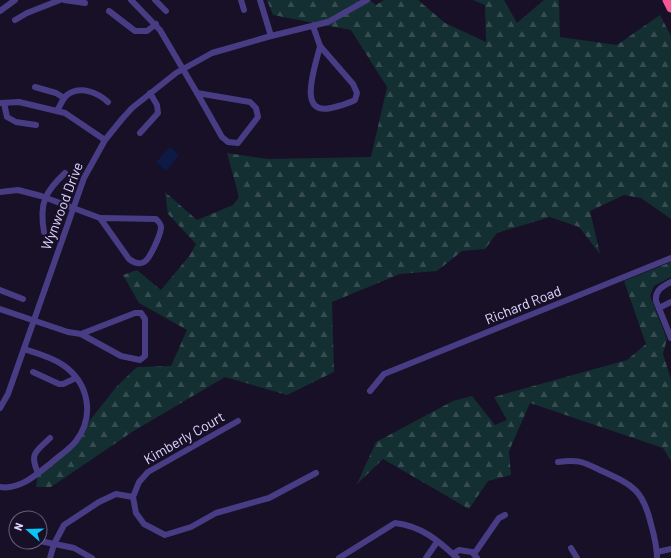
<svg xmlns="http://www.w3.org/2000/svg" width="671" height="558" font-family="Barlow,sans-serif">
  <defs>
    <pattern id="forest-firs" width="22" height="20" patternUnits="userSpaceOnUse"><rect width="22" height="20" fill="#142f31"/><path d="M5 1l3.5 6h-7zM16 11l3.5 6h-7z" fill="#364c50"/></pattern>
  </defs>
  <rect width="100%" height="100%" fill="#171027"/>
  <g fill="url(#forest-firs)">
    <path d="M267 0H370L376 5 384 0H418L445 23 486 42 485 5 473 0H504L517 23 544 0H559L560 37 617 45 660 15 671 36V219L641 198 624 195 590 211 600 254 579 227 550 217 497 233 485 249 462 251 437 271 400 274 332 302 334 372 287 395 225 377 132 432 51 487H36L38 474 77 442 83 429 117 386 137 367 171 366 187 330 139 303 123 275 137 270 161 290 190 255 196 244 168 214 165 192 197 220 233 205 239 197 227 153 268 159 371 157 387 87 351 30 273 15Z"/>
    <path d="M671 262V277L654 286 650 296 667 339 663 354 671 379V461L663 448 530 403 509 451 511 475 488 481 469 509 383 459 357 484 376 442 453 401 472 396 495 425 507 420 494 397 627 360 646 344 624 281Z"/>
  </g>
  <path fill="#0c1a45" d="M170 147 179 155 166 171 156 162Z"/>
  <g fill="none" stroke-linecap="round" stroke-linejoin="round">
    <g stroke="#483d85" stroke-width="6">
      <path d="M64 0 85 3"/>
      <path d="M131 0 160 30 197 93"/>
      <path d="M155 0 166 11"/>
      <path d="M241 0 244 10"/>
      <path d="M260 0 271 36"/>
      <path d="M0 11 15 0"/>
      <path d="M109 11 135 31H147L156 24"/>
      <path d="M15 20 27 13 60 0"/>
      <path d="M313 26 320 46"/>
      <path d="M320 46 353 84 357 93 355 100C347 104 340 106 331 108 296 116 316 65 320 46Z"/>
      <path d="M35 87 56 93 64 98"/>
      <path d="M197 93 250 102 256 108 258 117 238 143 228 142 222 137Z"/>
      <path d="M0 103 19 102 65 113 105 140"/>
      <path d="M4 103 7 117 16 122 36 125"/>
      <path d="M57 111C60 106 63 98 67 95 81 85 98 93 108 102"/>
      <path d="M140 133 158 113 157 105 150 93"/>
      <path d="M0 192 18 190 41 196 100 218"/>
      <path d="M100 218 156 219C159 222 161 224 161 227 161 234 150 259 144 262 139 265 133 262 129 259Z"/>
      <path d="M44 232C39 203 45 192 65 173"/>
      <path d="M671 282C662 287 655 290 656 301L671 338"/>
      <path d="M0 290 23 299"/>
      <path d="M659 308 671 302"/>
      <path d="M0 309 68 332 81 334"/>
      <path d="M135 313H141L145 319V356L140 360 121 356 81 334Z"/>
      <path d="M33 372 59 384H63L76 378"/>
      <path d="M370 391 384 374 671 258"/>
      <path d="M0 408 8 394 84 178 105 140 122 119 132 108 176 73 212 53 271 36 328 22 367 0"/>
      <path d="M238 421 148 472 139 482 133 497 136 513 144 524 165 535 191 527 216 513 269 498 316 473"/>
      <path d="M558 462C579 459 583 462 602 471 633 485 643 490 651 524 654 535 657 547 657 558"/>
      <path d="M38 473C29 453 36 452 50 438"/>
      <path d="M0 487C20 490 36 475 51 463 59 456 70 449 76 441 95 416 89 383 63 365 52 357 37 353 24 349"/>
      <path d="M40 541 74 548 92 558"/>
      <path d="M571 548 577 558"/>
      <path d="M657 552 671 549"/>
      <path d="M453 554 459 550 472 552 477 558"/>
      <path d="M474 554 499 518 505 515"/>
      <path d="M50 558 54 544 64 525 99 502 116 494 133 497"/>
      <path d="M339 558 395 523C421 526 438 540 457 558"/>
      <path d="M426 558 437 542"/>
    </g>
    <path stroke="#fa5693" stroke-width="9" d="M667 0 671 8"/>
  </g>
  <g text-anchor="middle" stroke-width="4" stroke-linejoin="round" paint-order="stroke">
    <g font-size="14" fill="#e0d8fe" stroke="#171027">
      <text transform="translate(62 206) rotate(-69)" y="5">Wynwood Drive</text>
      <text transform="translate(523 305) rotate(-22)" y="5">Richard Road</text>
      <text transform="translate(184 438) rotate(-30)" y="5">Kimberly Court</text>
    </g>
  </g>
  <g transform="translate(28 530) rotate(290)"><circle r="19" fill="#171027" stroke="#67607d"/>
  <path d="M0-3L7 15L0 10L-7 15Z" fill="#0ac6f8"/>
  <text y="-6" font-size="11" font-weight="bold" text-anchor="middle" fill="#e0d8fe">N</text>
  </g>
</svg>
